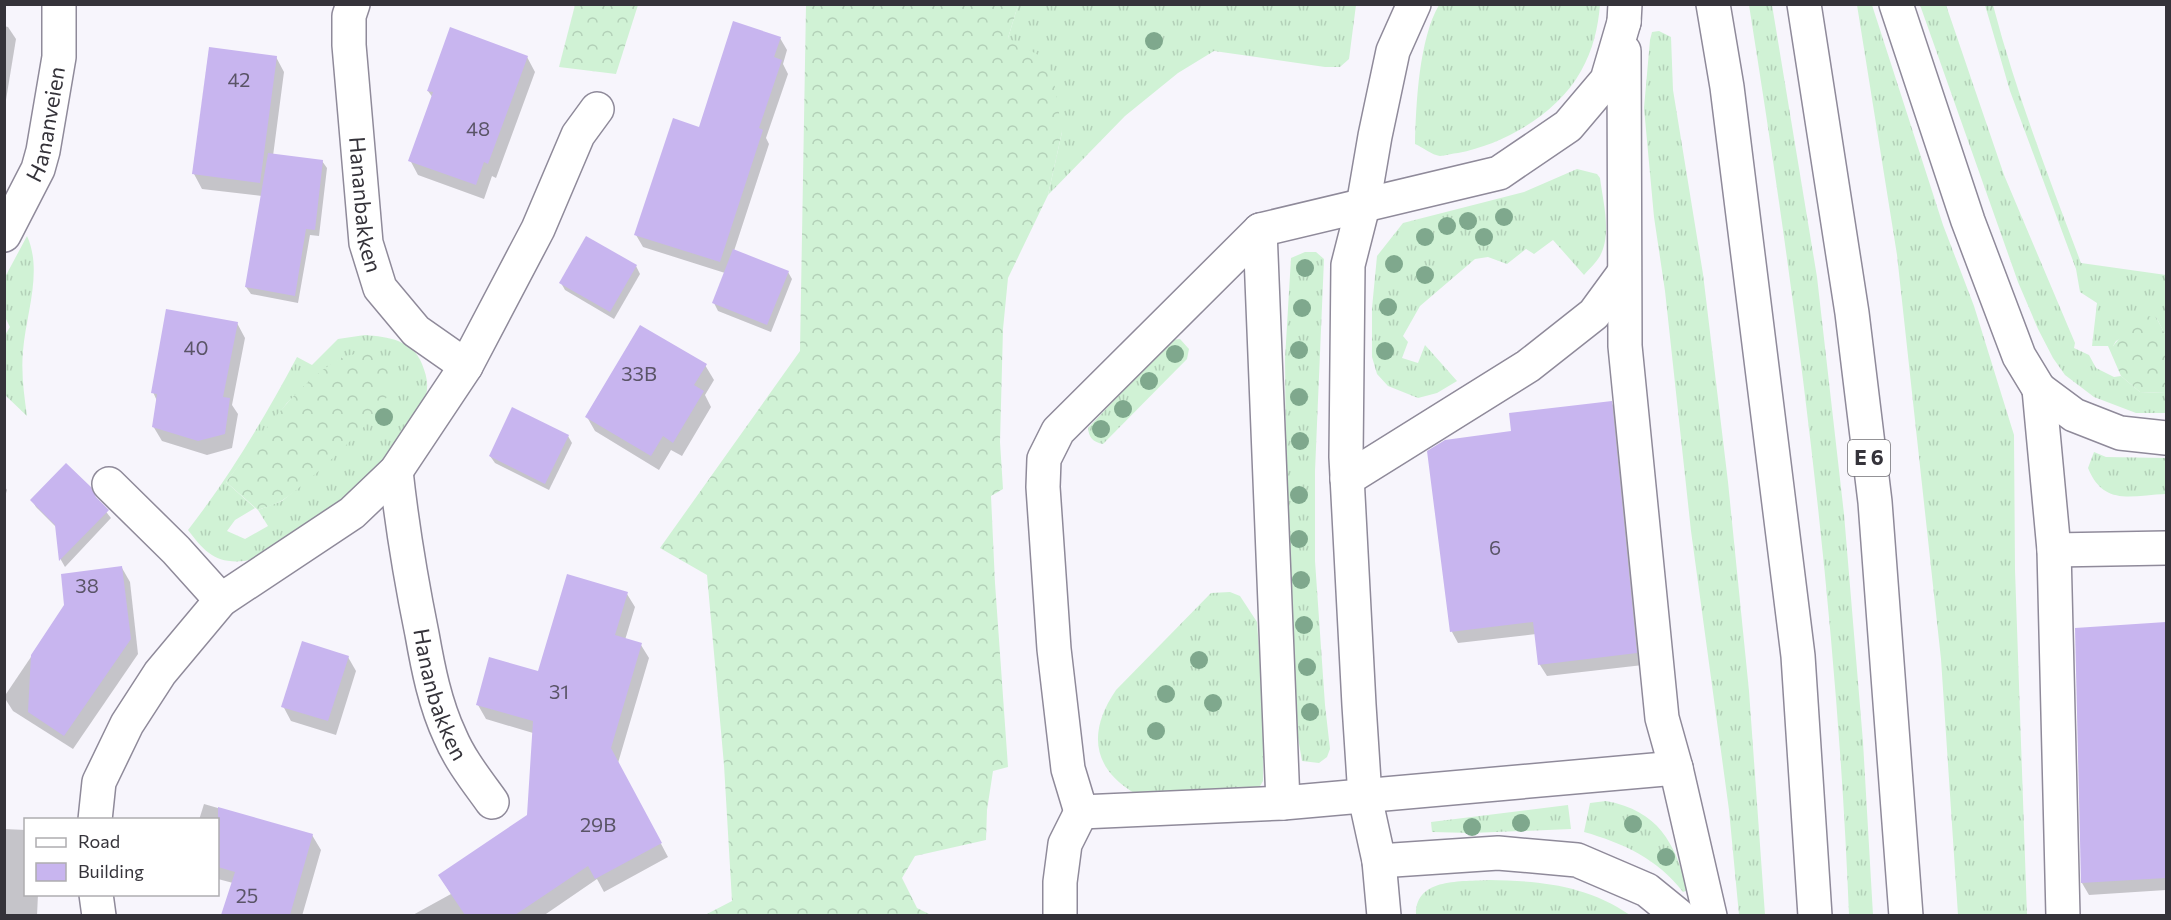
<svg xmlns="http://www.w3.org/2000/svg" width="2171" height="920" font-family="Commissioner,sans-serif">
  <defs>
    <pattern id="grass-tufts" width="24" height="20" patternUnits="userSpaceOnUse" patternTransform="scale(1.5)"><rect width="24" height="20" fill="#d0f2d5"/><path d="M3 7l-1-3M5 7V3M7 7l1-3M15 17l-1-3M17 17v-4M19 17l1-3" fill="none" stroke="#b3d0b8"/></pattern>
    <pattern id="forest-crowns" width="20" height="18" patternUnits="userSpaceOnUse" patternTransform="scale(1.5)"><rect width="20" height="18" fill="#d0f2d5"/><path d="M2 6a3 3 0 1 1 6 0M12 15a3 3 0 1 1 6 0" fill="none" stroke="#b3d0b8"/></pattern>
  </defs>
  <rect width="100%" height="100%" fill="#f7f5fc"/>
  <g fill="url(#grass-tufts)" fill-rule="evenodd">
    <path d="M1018 5H1356L1349 59 1340 67H1325L1214 51 1178 73 1125 116 1048 195 1062 132 1008 38Z"/>
    <path d="M1439 5V4L1600 5C1598 28 1593 50 1581 71 1558 113 1505 144 1458 153 1453 153 1445 156 1440 156 1432 155 1422 147 1415 144 1416 104 1419 39 1439 5Z"/>
    <path d="M1749 5H1772L1817 277 1844 514 1863 742 1873 915H1849C1837 610 1797 306 1749 5Z"/>
    <path d="M1857 5H1872L1943 225 1974 306 2014 435 2015 570 2027 915H1958L1941 659 1897 255Z"/>
    <path d="M1920 5H1946L2004 175 2075 343 2074 348 2089 355 2096 368 2114 377 2121 376 2140 392 2166 393V413H2136L2094 397 2065 375 2053 358 2038 329 2018 282Z"/>
    <path d="M1985 5H1993C2016 93 2049 178 2081 263L2166 275V336L2156 317 2116 341 2113 346H2092L2097 303 2080 292 2076 269 2010 91Z"/>
    <path d="M1659 31 1671 37 1673 90 1703 274 1728 482 1749 691 1765 915H1739L1729 810 1691 531 1665 291 1654 217 1644 108 1650 40 1652 32Z"/>
    <path d="M1577 169 1597 174 1600 178C1603 202 1612 234 1600 256 1596 263 1589 269 1584 275L1553 240 1534 254 1526 249 1507 264 1488 257 1475 259 1420 306 1403 336 1408 342 1402 358 1418 363 1425 345 1457 381 1437 393 1418 398 1388 386 1377 374 1372 357V308L1377 256 1403 223 1524 192Z"/>
    <path d="M27 236C43 271 26 314 23 351 21 373 24 395 27 416L5 395V335L10 327 5 317 4 279Z"/>
    <path d="M1305 252H1316L1324 259 1315 471V561L1325 705 1330 749 1327 757 1319 763 1302 761 1296 726 1286 475 1285 359 1291 258Z"/>
    <path d="M365 335C388 337 413 340 422 364 426 374 429 384 426 395 425 404 415 414 410 422 377 474 343 501 292 535 280 543 259 559 244 561 215 564 204 551 188 530 230 476 265 417 297 357L312 365 338 339ZM343 357 299 487 282 501 258 510 268 526 245 539 227 531 235 520 255 508 226 482 287 403 320 373Z"/>
    <path d="M1180 339 1189 349 1187 359 1103 444C1093 442 1089 438 1088 428L1171 340Z"/>
    <path d="M2094 452 2106 457 2166 458V494C2132 495 2104 507 2088 468Z"/>
    <path d="M1230 592 1240 596 1257 622 1264 721 1263 781 1256 793 1136 794C1091 768 1088 731 1116 690L1211 593Z"/>
    <path d="M1606 801C1659 811 1674 842 1688 890L1683 892C1658 859 1623 843 1584 832L1590 803Z"/>
    <path d="M1568 805 1571 829 1471 833 1432 832 1431 822Z"/>
    <path d="M1489 880C1541 881 1586 885 1630 915H1416C1415 877 1462 882 1489 880Z"/>
  </g>
  <g fill="url(#forest-crowns)">
    <path d="M575 5H638L616 74 559 67Z"/>
    <path d="M806 5H1018L1008 38 1047 60 1055 87 1062 132 1048 195 1008 278 1003 329 1000 442 1003 489 991 496 995 583 1008 767 993 771 987 810 986 840 915 856 902 878 917 908 931 915H705L732 901 724 765 707 575 660 548 800 351Z"/>
    <path d="M2146 316 2156 317 2166 336V393L2140 392 2121 376 2108 346H2113L2131 324Z"/>
    <path d="M363 352 378 354C385 364 394 374 391 387 385 414 307 484 283 500 276 504 266 507 258 510L226 482C259 439 293 385 341 358 348 355 356 354 363 352Z"/>
  </g>
  <g fill="#0003">
    <path d="M4 26 8 27 16 39 4 112Z"/>
    <path d="M780 38 787 50 783 64 788 74 766 138 769 144 734 251 788 272 792 279 771 332 718 311 714 303 725 273 643 247 636 235 700 129Z"/>
    <path d="M276 57 284 72 273 156 322 161 327 168 319 236 310 235 298 303 251 294 246 287 262 196 202 189 194 174Z"/>
    <path d="M527 57 535 72 496 178 492 176 484 199 418 175 410 160 433 98 428 91Z"/>
    <path d="M636 266 640 274 614 319 565 290 561 283Z"/>
    <path d="M237 323 245 338 232 405 238 414 232 448 207 455 162 441 153 426 157 401 153 392Z"/>
    <path d="M705 365 714 380 705 395 711 407 682 456 671 450 659 470 595 431 587 417Z"/>
    <path d="M1611 402 1618 414 1643 665 1547 676 1540 665 1536 634 1458 643 1452 632 1512 433Z"/>
    <path d="M568 436 572 443 549 490 495 463 490 456Z"/>
    <path d="M4 485 7 490 4 500Z"/>
    <path d="M96 499 111 518 65 567 61 560 57 528 36 507 32 500Z"/>
    <path d="M122 568 130 582 138 654 73 749 13 711 4 697 66 605Z"/>
    <path d="M627 594 635 607 625 640 641 645 649 658 618 763 668 857 604 892 597 879 543 916H411L451 894 440 876 528 816 533 733 486 719 478 705 539 673Z"/>
    <path d="M2166 623V890L2089 895 2082 883 2076 629Z"/>
    <path d="M348 657 356 671 336 735 291 721 283 706Z"/>
    <path d="M204 804 312 835 321 850 302 916H223L233 883 218 879V820H199Z"/>
    <path d="M4 829 26 830V894H38L37 916H4Z"/>
  </g>
  <g fill="#c8b5ef">
    <path d="M733 21 781 37 774 57 782 60 759 128 763 130 720 262 634 235 673 118 699 127Z"/>
    <path d="M450 27 528 56 488 164 484 162 476 185 408 161 433 92 427 91Z"/>
    <path d="M209 47 277 56 260 183 192 174Z"/>
    <path d="M268 153 323 160 315 230 306 229 295 296 245 287Z"/>
    <path d="M586 236 637 265 610 312 559 283Z"/>
    <path d="M733 249 789 271 767 325 712 303Z"/>
    <path d="M166 309 238 322 223 397 230 398 225 434 198 441 152 427 157 394 151 393Z"/>
    <path d="M640 325 707 364 694 385 704 391 673 443 663 436 651 456 585 417Z"/>
    <path d="M1612 401 1637 653 1538 665 1533 622 1450 632 1427 451 1445 440 1511 431 1509 413Z"/>
    <path d="M512 407 569 435 545 484 489 456Z"/>
    <path d="M66 463 91 487 96 497 109 510 59 561 55 525 30 500Z"/>
    <path d="M122 566 131 639 64 736 28 712 31 655 64 605 61 574Z"/>
    <path d="M567 574 628 592 615 635 642 643 611 748 662 843 595 879 588 866 515 915H465L438 875 527 815 533 721 476 705 489 657 538 671Z"/>
    <path d="M2166 622V878L2081 883 2075 628Z"/>
    <path d="M302 641 349 656 328 721 281 707Z"/>
    <path d="M218 807 313 834 290 915H221L235 872 218 867Z"/>
  </g>
  <g fill="none" stroke-linecap="round" stroke-linejoin="round">
    <g stroke="#8f8a9a" stroke-width="36">
      <g id="minor">
        <path id="s1" d="M353 4 349 16V45L366 243 380 288 416 331 466 366"/>
        <path d="M1624 22 1607 80 1568 126 1499 173 1260 230 1058 431 1044 459 1043 487 1054 649 1068 769 1081 812 1283 803 1676 768"/>
        <path d="M1624 51 1625 346 1662 718 1676 768 1710 916"/>
        <path d="M1260 230 1283 803"/>
        <path id="s2" d="M4 235 38 169 43 151 59 57V4"/>
        <path d="M2039 389 2054 550 2063 916"/>
        <path d="M2039 389 2074 415 2120 433 2166 438"/>
        <path id="s3" d="M396 471C402 526 411 580 422 634 428 668 435 704 450 736 460 760 477 781 492 802"/>
        <path d="M1347 479 1528 366 1594 314 1624 273"/>
        <path d="M109 484 176 550 221 600"/>
        <path d="M2054 550 2166 548"/>
        <path d="M95 820 99 782 127 724 160 673 221 600 352 513 396 471 466 366 538 229 578 135 597 109"/>
        <path d="M1379 861 1498 853 1577 860 1647 890 1679 916"/>
        <path d="M96 894 99 916"/>
        <path d="M1060 916V882L1065 844 1081 812"/>
        <path d="M1384 916 1379 861 1365 797 1359 705 1346 457 1348 265 1363 206 1375 136 1393 51 1414 4"/>
      </g>
    </g>
    <g stroke="#8f8a9a" stroke-width="36">
      <g id="highway">
        <path d="M1713 4 1727 87 1798 656 1815 916"/>
        <path d="M1804 4 1852 313 1875 502 1906 916"/>
        <path d="M1896 4 1968 221 2019 356 2039 389"/>
        <path d="M1624 22 1625 4"/>
      </g>
    </g>
    <use href="#minor" stroke="#fff" stroke-width="33"/>
    <use href="#highway" stroke="#fff" stroke-width="33"/>
  </g>
  <g fill="#7fa88d">
    <circle cx="1154" cy="41" r="9"/>
    <circle cx="1504" cy="217" r="9"/>
    <circle cx="1468" cy="221" r="9"/>
    <circle cx="1447" cy="226" r="9"/>
    <circle cx="1425" cy="237" r="9"/>
    <circle cx="1484" cy="237" r="9"/>
    <circle cx="1394" cy="264" r="9"/>
    <circle cx="1305" cy="268" r="9"/>
    <circle cx="1425" cy="275" r="9"/>
    <circle cx="1388" cy="307" r="9"/>
    <circle cx="1302" cy="308" r="9"/>
    <circle cx="1299" cy="350" r="9"/>
    <circle cx="1385" cy="351" r="9"/>
    <circle cx="1175" cy="354" r="9"/>
    <circle cx="1149" cy="381" r="9"/>
    <circle cx="1299" cy="397" r="9"/>
    <circle cx="1123" cy="409" r="9"/>
    <circle cx="384" cy="417" r="9"/>
    <circle cx="1101" cy="429" r="9"/>
    <circle cx="1300" cy="441" r="9"/>
    <circle cx="1299" cy="495" r="9"/>
    <circle cx="1299" cy="539" r="9"/>
    <circle cx="1301" cy="580" r="9"/>
    <circle cx="1304" cy="625" r="9"/>
    <circle cx="1199" cy="660" r="9"/>
    <circle cx="1307" cy="667" r="9"/>
    <circle cx="1166" cy="694" r="9"/>
    <circle cx="1213" cy="703" r="9"/>
    <circle cx="1310" cy="712" r="9"/>
    <circle cx="1156" cy="731" r="9"/>
    <circle cx="1521" cy="823" r="9"/>
    <circle cx="1633" cy="824" r="9"/>
    <circle cx="1472" cy="827" r="9"/>
    <circle cx="1666" cy="857" r="9"/>
  </g>
  <g text-anchor="middle" stroke-width="4.5" stroke-linejoin="round" paint-order="stroke">
    <g font-size="20" fill="#5a5467">
      <text x="239" y="87">42</text>
      <text x="478" y="136">48</text>
      <text x="196" y="355">40</text>
      <text x="639" y="381">33B</text>
      <text x="1495" y="555">6</text>
      <text x="87" y="593">38</text>
      <text x="559" y="699">31</text>
      <text x="598" y="832">29B</text>
      <text x="247" y="903">25</text>
    </g>
    <rect fill="#fff" stroke="#727075" stroke-width="1.5" x="1848" y="440" width="42" height="36" rx="4.5"/>
    <g font-size="21" font-weight="bold" fill="#35333a">
      <text x="1869" y="465">E 6</text>
    </g>
    <g font-size="22" fill="#35333a" stroke="#fff">
      <text dy="8" stroke="none"><textPath href="#s2" startOffset="120">Hananveien</textPath></text>
      <text dy="8" stroke="none"><textPath href="#s1" startOffset="202">Hananbakken</textPath></text>
      <text dy="8" stroke="none"><textPath href="#s3" startOffset="228">Hananbakken</textPath></text>
    </g>
  </g>
  <rect width="2171" height="920" fill="none" stroke="#35333a" stroke-width="12"/>
  <rect x="24" y="818" width="195" height="78" fill="#ffffff" stroke="#aeadb0" stroke-width="1.5"/>
  <rect x="36" y="838" width="30" height="9" fill="#ffffff" stroke="#aeadb0" stroke-width="1.5"/>
  <text x="78" y="848" font-size="18" fill="#35333a">Road</text>
  <rect x="36" y="863" width="30" height="18" fill="#c8b5ef" stroke="#aeadb0" stroke-width="1.5"/>
  <text x="78" y="878" font-size="18" fill="#35333a">Building</text>
</svg>
